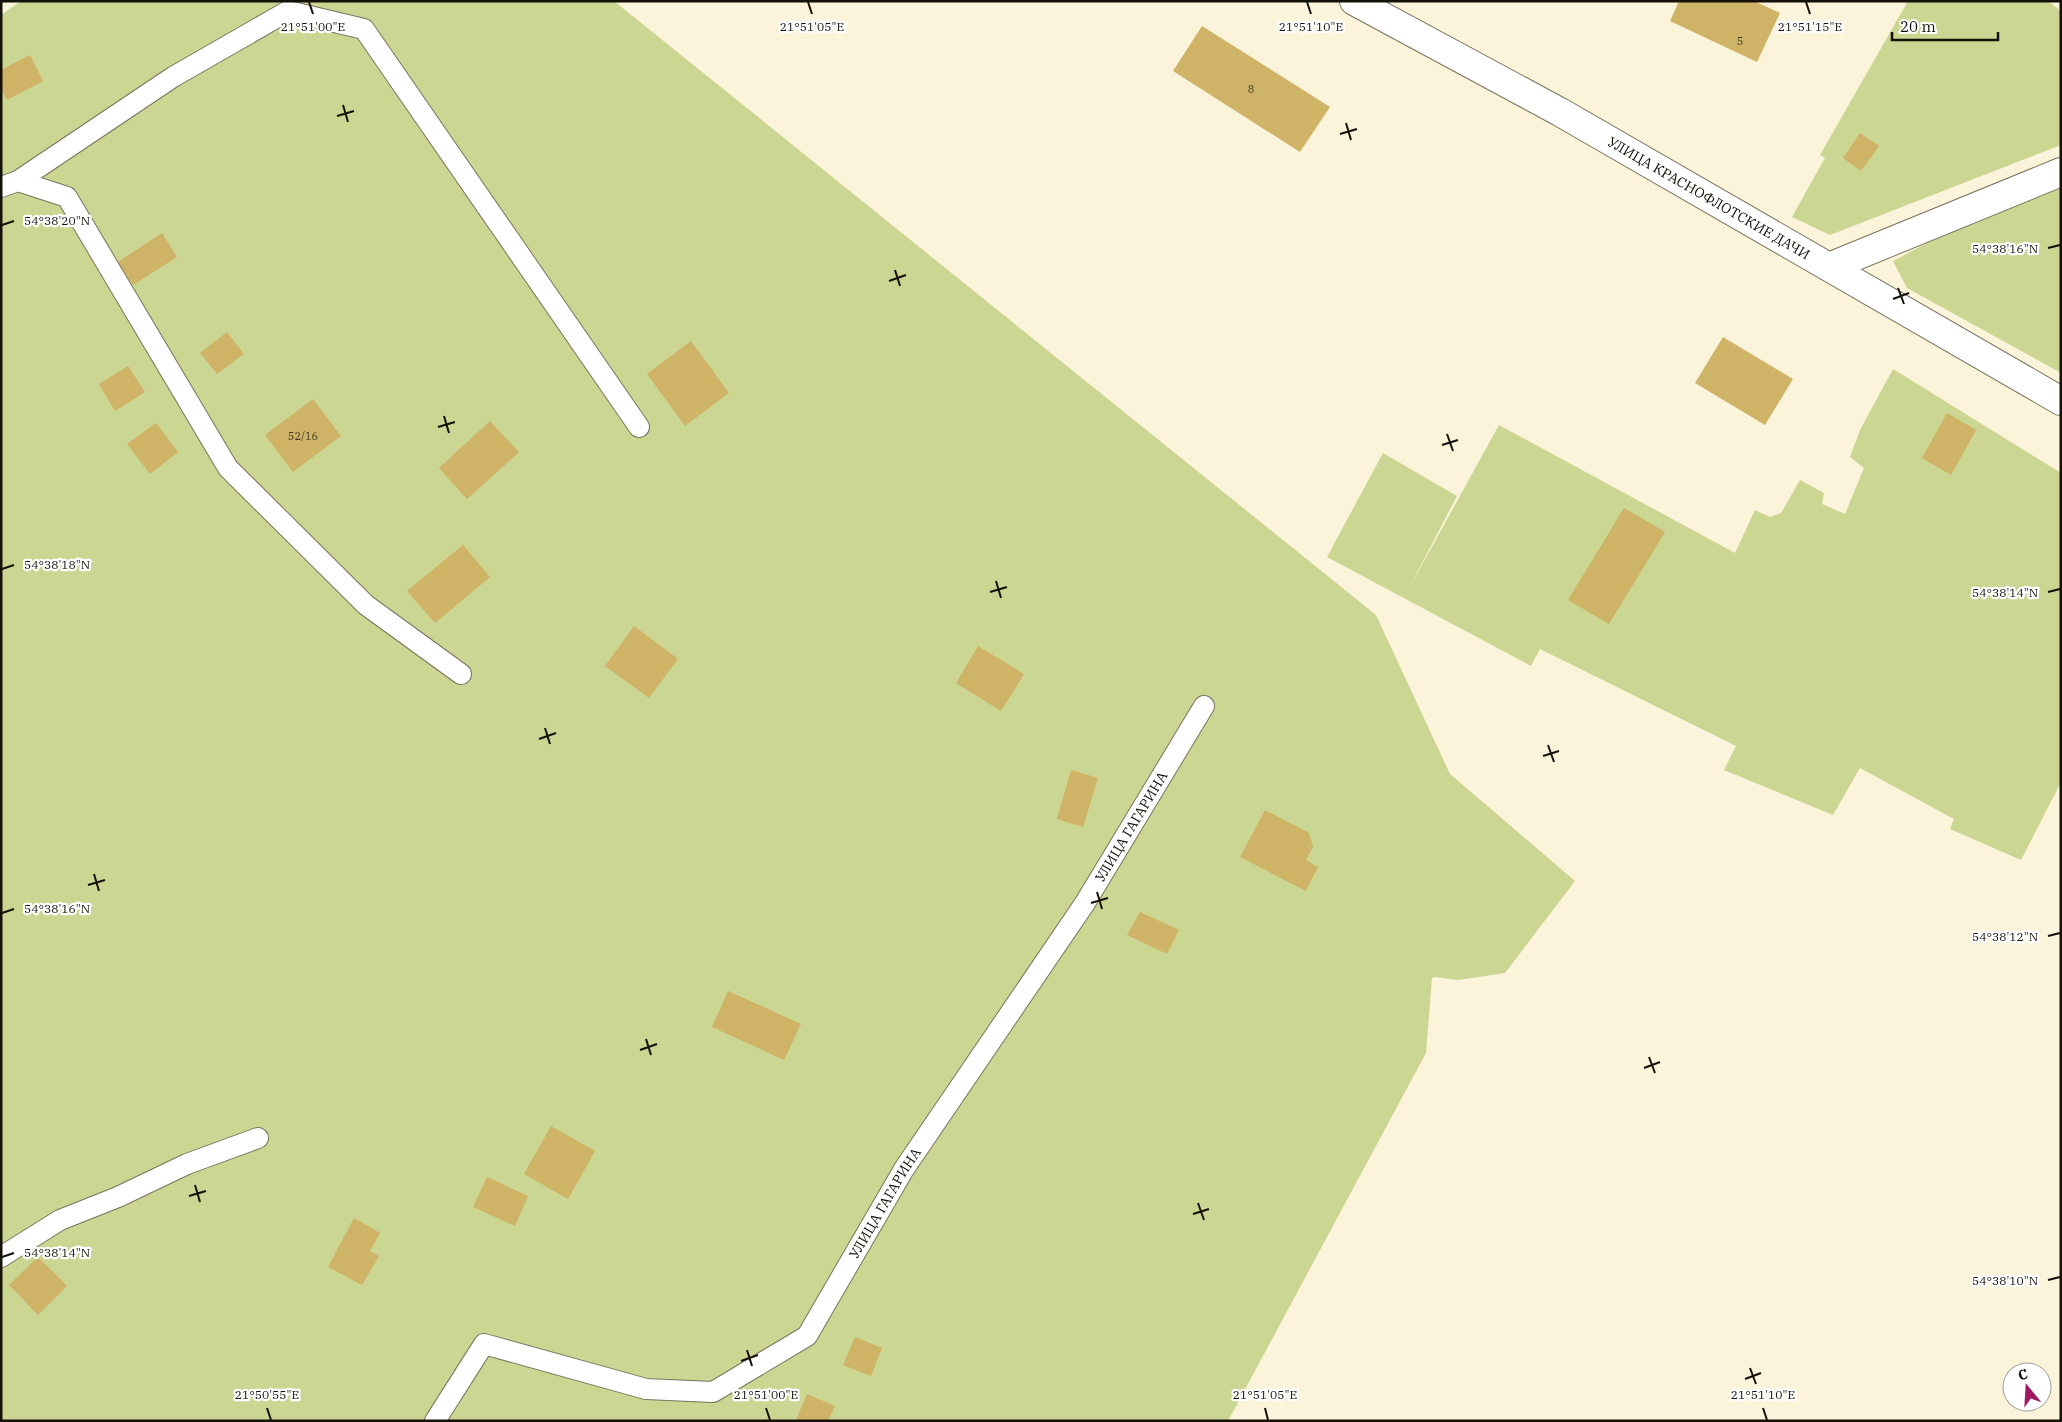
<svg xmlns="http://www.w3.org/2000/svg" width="2062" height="1422" font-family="'IBM Plex Serif',serif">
  <rect width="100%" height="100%" fill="#fcf3db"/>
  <g fill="#cad691">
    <path d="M21 1H614L1376 615 1450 774 1575 881 1505 973 1458 980 1435 977 1432 978 1426 1053 1228 1421H1V15Z"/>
    <path d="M1908 1H2048L2061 11V145L1830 235 1792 217 1825 158 1820 155Z"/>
    <path d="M2061 185V373L1907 288 1893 261 1961 225Z"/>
    <path d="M1893 369 2061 473V782L2021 860 1950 829 1954 819 1860 768 1833 815 1724 770 1736 746 1540 649 1531 666 1327 557 1383 453 1457 496 1407 592 1499 425 1735 553 1755 510 1770 517 1781 513 1800 480 1824 493 1822 504 1845 514 1864 468 1850 457 1860 430Z"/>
  </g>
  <g fill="#cfb366">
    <path d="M1679 1H1754L1780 13 1757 62 1670 21Z"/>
    <path d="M1202 26 1330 107 1300 152 1173 71Z"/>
    <path d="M30 55 43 81 7 100 1 88V70Z"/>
    <path d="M1860 133 1879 146 1861 171 1843 158Z"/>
    <path d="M162 233 177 257 133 285 118 262Z"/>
    <path d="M227 332 244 354 217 374 200 353Z"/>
    <path d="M1723 337 1793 379 1765 425 1695 383Z"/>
    <path d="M691 341 729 393 685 426 647 374Z"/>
    <path d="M128 366 145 392 115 411 99 384Z"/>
    <path d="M313 399 341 436 293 472 265 435Z"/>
    <path d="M1947 413 1976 430 1951 475 1922 458Z"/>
    <path d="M490 421 519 452 467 499 439 468Z"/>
    <path d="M156 423 178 452 150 474 127 444Z"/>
    <path d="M1624 508 1665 532 1609 624 1568 600Z"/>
    <path d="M463 545 490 577 435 623 407 591Z"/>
    <path d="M634 626 678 659 649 698 605 666Z"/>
    <path d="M978 646 1024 674 1001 711 956 683Z"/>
    <path d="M1071 770 1098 778 1083 827 1057 819Z"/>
    <path d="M1265 810 1309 833 1313 847 1306 860 1318 867 1306 891 1240 857Z"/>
    <path d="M1140 912 1179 930 1167 954 1127 935Z"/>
    <path d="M728 991 801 1024 784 1060 712 1027Z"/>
    <path d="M551 1126 595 1151 568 1199 524 1174Z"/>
    <path d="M487 1177 528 1196 515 1226 473 1207Z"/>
    <path d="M354 1218 380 1233 370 1251 379 1256 362 1285 328 1267Z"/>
    <path d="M38 1257 67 1286 38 1315 9 1285Z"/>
    <path d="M855 1337 882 1348 871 1376 843 1365Z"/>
    <path d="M807 1394 835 1406 828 1421 796 1420Z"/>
  </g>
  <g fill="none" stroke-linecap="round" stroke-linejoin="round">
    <g stroke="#7b735e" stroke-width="22">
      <g id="service">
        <path d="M18 181 173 77 288 11 364 29 639 427"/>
        <path d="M1 187 18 181 67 197 228 468 366 605 461 674"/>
        <path d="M1 1257 60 1220 118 1197 187 1164 258 1138"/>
        <path id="s1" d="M435 1421 484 1344 646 1389 713 1392 807 1336 904 1169 1085 903 1204 706"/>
      </g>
    </g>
    <g stroke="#7b735e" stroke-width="30">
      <g id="minor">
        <path id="s2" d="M1354 1 1560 112 2061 401"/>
        <path d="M1829 267 2061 172"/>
      </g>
    </g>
    <use href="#service" stroke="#fff" stroke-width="20"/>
    <use href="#minor" stroke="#fff" stroke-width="28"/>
  </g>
  <path fill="none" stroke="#141109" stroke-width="2" d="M309 2 313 14M808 2 812 14M1307 2 1311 14M1806 2 1810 14M343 105 348 122M337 116 354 111M1346 123 1351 140M1340 134 1357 129M2 225 14 221M2048 248 2060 245M895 270 900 286M889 281 906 275M1898 288 1904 304M1893 299 1909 293M444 416 449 433M438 427 455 422M1447 434 1453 451M1442 445 1458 440M2 569 14 565M996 581 1001 598M990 592 1007 587M2048 592 2060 589M545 728 550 744M539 739 556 733M1548 745 1554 762M1543 756 1559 751M94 874 99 891M88 885 105 880M1097 892 1102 909M1091 903 1108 898M2 913 14 909M2048 936 2060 933M646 1039 651 1055M640 1050 657 1044M1649 1057 1655 1073M1644 1068 1660 1062M195 1185 200 1202M189 1196 206 1191M1198 1203 1204 1220M1193 1214 1209 1209M2 1257 14 1253M2048 1280 2060 1277M747 1350 752 1366M741 1361 758 1355M1750 1368 1756 1384M1745 1379 1761 1373M267 1408 271 1420M766 1408 770 1420M1265 1408 1268 1420M1763 1408 1767 1420"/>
  <g text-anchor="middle" stroke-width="4.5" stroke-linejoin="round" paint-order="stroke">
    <g font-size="11" fill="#433a20">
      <text x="1740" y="45">5</text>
      <text x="1251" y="93">8</text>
      <text x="303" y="440">52/16</text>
    </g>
    <g font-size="14" fill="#141109" stroke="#fff">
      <text dy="5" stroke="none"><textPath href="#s2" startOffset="406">УЛИЦА КРАСНОФЛОТСКИЕ ДАЧИ</textPath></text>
      <text dy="5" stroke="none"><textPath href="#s1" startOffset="1040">УЛИЦА ГАГАРИНА</textPath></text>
      <text dy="5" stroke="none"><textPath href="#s1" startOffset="590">УЛИЦА ГАГАРИНА</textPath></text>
    </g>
  </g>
  <g font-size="12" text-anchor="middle" fill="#141109" stroke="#fff" stroke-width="4.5" stroke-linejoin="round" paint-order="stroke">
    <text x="313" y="31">21°51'00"E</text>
    <text x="812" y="31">21°51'05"E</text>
    <text x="1311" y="31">21°51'10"E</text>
    <text x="1810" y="31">21°51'15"E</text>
    <text x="57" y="225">54°38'20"N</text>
    <text x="2005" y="253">54°38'16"N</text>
    <text x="57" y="569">54°38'18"N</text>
    <text x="2005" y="597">54°38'14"N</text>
    <text x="57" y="913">54°38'16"N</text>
    <text x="2005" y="941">54°38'12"N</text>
    <text x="57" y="1257">54°38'14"N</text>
    <text x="2005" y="1285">54°38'10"N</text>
    <text x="267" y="1399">21°50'55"E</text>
    <text x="766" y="1399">21°51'00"E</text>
    <text x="1265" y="1399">21°51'05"E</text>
    <text x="1763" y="1399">21°51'10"E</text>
  </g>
  <rect width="2062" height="1422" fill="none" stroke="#141109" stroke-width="5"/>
  <g transform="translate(2027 1387) rotate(342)"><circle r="24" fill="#ffffff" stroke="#a1a09d"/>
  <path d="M0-4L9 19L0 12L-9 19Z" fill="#a11660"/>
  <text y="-8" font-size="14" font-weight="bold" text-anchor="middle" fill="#141109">С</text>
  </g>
  <path d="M1892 32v8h106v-8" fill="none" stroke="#141109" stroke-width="2.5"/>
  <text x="1900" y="32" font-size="15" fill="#141109" stroke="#ffffff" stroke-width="4" paint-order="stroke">20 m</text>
</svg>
